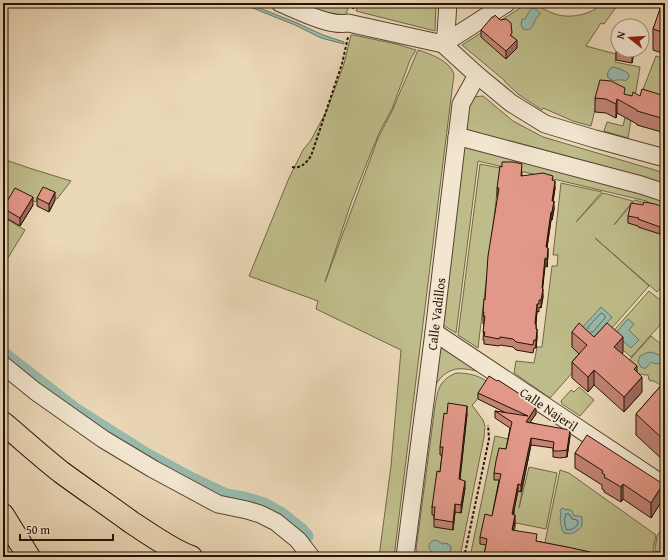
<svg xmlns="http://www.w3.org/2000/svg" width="668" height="560" font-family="'Gentium Book Plus',serif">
  <rect width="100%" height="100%" fill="#ebd8b7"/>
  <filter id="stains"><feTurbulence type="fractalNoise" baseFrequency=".005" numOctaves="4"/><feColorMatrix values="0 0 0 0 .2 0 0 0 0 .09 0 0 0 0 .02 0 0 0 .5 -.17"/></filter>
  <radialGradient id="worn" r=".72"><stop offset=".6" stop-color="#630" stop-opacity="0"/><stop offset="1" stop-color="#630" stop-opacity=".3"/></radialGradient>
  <g fill="#bebc8a" stroke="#716747">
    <path d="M295 3H350L346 14 337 18Z"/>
    <path d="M359 3H436L435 31 356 11Z"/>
    <path d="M531 3C539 6 546 11 555 14 569 19 592 15 602 3H619L604 24 601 23 586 46 616 54 615 62 640 67 628 138 604 131 607 122 623 126 630 97 600 89 591 126 573 121 543 108 542 110 518 94 505 82 504 80 462 45 525 5Z"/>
    <path d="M351 35H353L396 44 416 50 410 60 392 109 381 129 372 150 351 203 325 282 378 138 393 109 418 50C430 54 449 60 454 74L394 557H379L391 466 401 350 316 309 318 301 249 276 289 178 303 150 311 140 327 110 344 64Z"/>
    <path d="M656 56 665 59V99L642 92Z"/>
    <path d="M483 96 513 121 543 137 665 173V210L646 201 478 161 456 333 443 325 467 109 472 97Z"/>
    <path d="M3 159 29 168 71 181 57 199 43 193 36 202 15 191 3 210Z"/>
    <path d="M480 164 500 168 478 348 458 335Z"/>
    <path d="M561 183 602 192 576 222 603 193 633 201 614 225 635 200 648 204 665 211V283L657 292 595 238 649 286 550 398 514 373 516 361 534 363 537 347H542L552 266H557L558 255H553Z"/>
    <path d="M3 217 25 230 3 266Z"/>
    <path d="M649 291 665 304V329L660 325 631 357 608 337Z"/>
    <path d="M651 336 663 346H665V382L662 386 654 381H651L649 380 648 375C637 375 633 371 625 365Z"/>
    <path d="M438 344 478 371C474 371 469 369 465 369 451 367 441 375 435 386Z"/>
    <path d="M456 373C468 373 478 375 488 382L476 401 472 405 483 420 485 426 484 437 460 557H428L420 555 416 550 435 406C438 390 439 380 456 373Z"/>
    <path d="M579 387 594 400 580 416 562 404 561 401 571 390 574 392Z"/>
    <path d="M495 436 531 444 519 508 529 467 557 473 546 529 516 523 510 557H470Z"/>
    <path d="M560 470 569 473 656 535 653 549V551L658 554 665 555V557H590L544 547Z"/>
    <path d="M665 524V553L655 551V549L657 536Z"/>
  </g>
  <g fill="#98baac" stroke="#6a7769">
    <path d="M240 3H247L297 23 323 35 344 42V44L321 38 295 25Z"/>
    <path d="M533 8C536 9 540 11 540 14 538 17 535 19 534 23 531 29 531 31 523 29L521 25 522 19H525L530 10Z"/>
    <path d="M614 67 620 69 628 73 629 77C626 83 623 79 619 80 617 80 615 80 614 81L608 78C607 73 608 68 614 67Z"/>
    <path d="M601 307 612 317 592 339 581 329Z"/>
    <path d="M628 319 634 324 629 330 639 340 631 348 615 334Z"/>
    <path d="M651 352 659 355 662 359 660 363 656 364 651 362C647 365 648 371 641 367L638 362 640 356 646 353Z"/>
    <path d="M563 508 566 510 567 509 572 511 574 516H580L582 517V526C577 532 571 535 564 533L562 530V527L560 524 561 522 560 518 561 515 560 510Z"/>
    <path d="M436 540 443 544 447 543V544L451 546V549L450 553C442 556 433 556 429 548 429 543 431 540 436 540Z"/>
  </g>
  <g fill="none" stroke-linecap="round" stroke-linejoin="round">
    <g stroke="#5e6658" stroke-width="1">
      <path d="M588 329V327L600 314 602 313 605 316V318L593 332H591"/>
      <path d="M566 514H569L572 519 577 520 578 522C578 527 572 530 567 530 564 526 564 518 566 514Z"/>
    </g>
    <path stroke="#98baac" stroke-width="13" d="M3 353 75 409 146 454 190 478 226 495 244 498 264 504 282 514 301 529 307 536"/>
    <g stroke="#564431" stroke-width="19">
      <g id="minor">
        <path d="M280 3C297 10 330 27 348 23L443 44 477 75 511 103 545 124 595 139 665 158"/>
        <path d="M443 44 507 3"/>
        <path d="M443 44 446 33 448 3"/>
        <path d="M457 137 464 138 641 185 665 193"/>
        <path d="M434 332 665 486"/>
        <path d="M3 365 35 391 103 439 153 469 218 504 247 510 260 514 276 522 298 540 311 557"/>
        <path d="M405 557 434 332 461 104 477 75"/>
      </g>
    </g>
    <g stroke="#241204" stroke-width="24">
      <g id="highway">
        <path d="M3 423C22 439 41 456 61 472 84 489 108 505 131 522 148 533 173 551 191 557"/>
        <path d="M3 515 29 557"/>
      </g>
    </g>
    <g stroke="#241204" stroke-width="2" stroke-dasharray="3 2" stroke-linecap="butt">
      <path d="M353 9 354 3"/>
      <path d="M292 167C301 169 306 163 311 156L342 64 348 37"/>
      <path d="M465 553 489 439 488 425"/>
    </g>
    <use href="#minor" stroke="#f2e6d0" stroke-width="17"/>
    <use href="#highway" stroke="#ebd8b7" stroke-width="22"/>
  </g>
  <g fill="#c28375" stroke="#241204">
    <path d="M665 3V54L653 50V29Z"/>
    <path d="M481 30 512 36 517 48 506 59 481 37Z"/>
    <path d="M634 50 632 63 616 60V52Z"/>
    <path d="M625 95 632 96H665V133L637 125V124L617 113 616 118 606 113 595 112V98Z"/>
    <path d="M522 172V176L553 180 555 188 553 201 554 209 552 220H551L547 247 548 255 547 267 545 266 542 289 543 297 541 308 539 307V312L537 311 536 324 537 337 536 348H534L533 353 516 350 513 347 500 345 499 346 484 344V340H483L484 324H483V312L485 300 498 196H497V188Z"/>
    <path d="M37 198 55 200 49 212 37 206Z"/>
    <path d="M33 205 20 226 3 216V208Z"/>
    <path d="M643 205 665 208V217L660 234 638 227V226L628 223V216Z"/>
    <path d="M665 264V291L662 289V268Z"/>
    <path d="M572 332 594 337 623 352 622 354 637 372 642 392 624 412 594 385 588 392 572 378V362L579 354 572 347Z"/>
    <path d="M665 381V462L636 435V414Z"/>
    <path d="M478 393 529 402 536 414 530 422 570 436 567 457 560 458 553 457V448L531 445 521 492 518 491 514 507V515L515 522 513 531 536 541 612 557H484L486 545 480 544V537L492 516 499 480H494V473L506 449 510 428 495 418V411L506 413 478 399Z"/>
    <path d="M467 414 460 479 465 488 461 513 455 512 453 530 434 527V515H432V507L440 472 442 455H440V447Z"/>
    <path d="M575 453 663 499 651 518 623 499 621 502 604 492V490L602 489V485L575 468Z"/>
  </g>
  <g fill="#9e6a5f" stroke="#241204">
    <path d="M517 40V48L506 59V51Z"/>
    <path d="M633 50H634V53L632 63V55Z"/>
    <path d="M617 99V113L616 118V104Z"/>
    <path d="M555 181V188L552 209V201Z"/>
    <path d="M55 192V200L49 212V204Z"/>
    <path d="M33 197V205L20 226V218Z"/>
    <path d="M554 201V209L552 220V212Z"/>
    <path d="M665 210V217L660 234V227Z"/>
    <path d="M551 212V220L546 255V247Z"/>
    <path d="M548 248V255L547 267V259Z"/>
    <path d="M545 258V266L542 296V288Z"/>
    <path d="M543 289V297L541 308V300Z"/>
    <path d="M537 304V311L535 331V324Z"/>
    <path d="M537 329V337L536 348V340Z"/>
    <path d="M623 337V352L614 363V347Z"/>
    <path d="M637 366V381L634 369Z"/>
    <path d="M594 370V385L588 392V377Z"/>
    <path d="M642 377V392L624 412V397Z"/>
    <path d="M467 406V414L459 487V479Z"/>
    <path d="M536 407V414L526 428V422Z"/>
    <path d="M570 430V436L567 457V450Z"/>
    <path d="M531 438V445L521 492V485Z"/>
    <path d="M465 481V488L461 513V505Z"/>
    <path d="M518 484V491L512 521V514Z"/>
    <path d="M623 484V499L621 502V487Z"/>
    <path d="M663 484V499L651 518V503Z"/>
    <path d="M455 504V512L453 530V522Z"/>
    <path d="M515 515V522L512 537V530Z"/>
  </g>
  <g fill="#e29888" stroke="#241204">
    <path d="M662 3H665V33L653 29Z"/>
    <path d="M495 15 500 20 506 19 511 23 512 33 510 35 517 40 506 51 481 30 492 17H494Z"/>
    <path d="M618 43V50H633L632 55 616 52Z"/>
    <path d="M600 80 611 81 625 88 624 94 632 96 633 92 640 96 642 89 665 96V119L637 111V110L617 99 616 104 606 99 595 98Z"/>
    <path d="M502 162H514L522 164 521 176 543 173 553 176 552 180 555 181 552 201H554L552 212H551L546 247 548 248 547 259 545 258 542 288 543 289 541 300H539V304H537L535 324H536V329H537L536 340H534L533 345 516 342 513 339 500 337 499 339 484 336 485 332H483L485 316H483L484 312H483L484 299 485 300 488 256 499 188H497L500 166 502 167Z"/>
    <path d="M43 187 55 192 49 204 37 198Z"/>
    <path d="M15 188 33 197 20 218 3 208Z"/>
    <path d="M644 202 655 204 665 208 660 227 638 219 639 218 628 216 631 203 643 205Z"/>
    <path d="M665 264V270L662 268Z"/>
    <path d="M579 323 594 337 607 323 623 337 614 347 637 366 634 369 642 377 624 397 594 370 588 377 572 362 587 345 572 332Z"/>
    <path d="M489 376 497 381 498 380 529 400 528 402 536 407 526 422 570 430 567 450 560 451H553L554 442 531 438 521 485 518 484 512 514 515 515 512 530 537 534 536 541 572 548 612 557H527L505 552 504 557H491L484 555 487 539 480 537 485 514 492 516 501 474 494 473 496 461 499 448 506 449 512 422 495 411 528 416 478 393Z"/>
    <path d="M665 381V441L636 414Z"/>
    <path d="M448 403 467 406 459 479 465 481 461 505 455 504 453 522 434 519 435 507H432L437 471 440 472 443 447H440L444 413 447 414Z"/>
    <path d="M587 435 663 484 651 503 623 484 621 487 604 477 605 475 602 473 603 471 575 453Z"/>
  </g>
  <g text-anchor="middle" stroke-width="3.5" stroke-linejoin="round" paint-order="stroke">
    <g font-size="13" fill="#241204" stroke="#f2e6d0">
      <text transform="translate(436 314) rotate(-83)" y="5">Calle Vadillos</text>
      <text transform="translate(549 409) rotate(34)" y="5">Calle Najeril</text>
    </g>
  </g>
  <rect width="668" height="560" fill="none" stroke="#ebd8b7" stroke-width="16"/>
  <rect x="4" y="4" width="660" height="552" fill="none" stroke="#241204" stroke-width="2"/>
  <rect x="8" y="8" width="652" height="544" fill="none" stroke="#241204"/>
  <g transform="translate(630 38) rotate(287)"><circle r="19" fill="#f2e6d0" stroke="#a0917e"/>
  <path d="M0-3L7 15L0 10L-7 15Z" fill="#8f2418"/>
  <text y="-6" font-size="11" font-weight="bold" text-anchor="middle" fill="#241204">N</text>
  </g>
  <path d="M20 534v6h93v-6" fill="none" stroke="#241204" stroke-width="2"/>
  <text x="26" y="534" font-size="12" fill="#241204" stroke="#f2e6d0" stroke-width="3" paint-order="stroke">50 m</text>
  <rect width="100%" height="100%" filter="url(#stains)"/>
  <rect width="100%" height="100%" fill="url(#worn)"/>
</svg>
